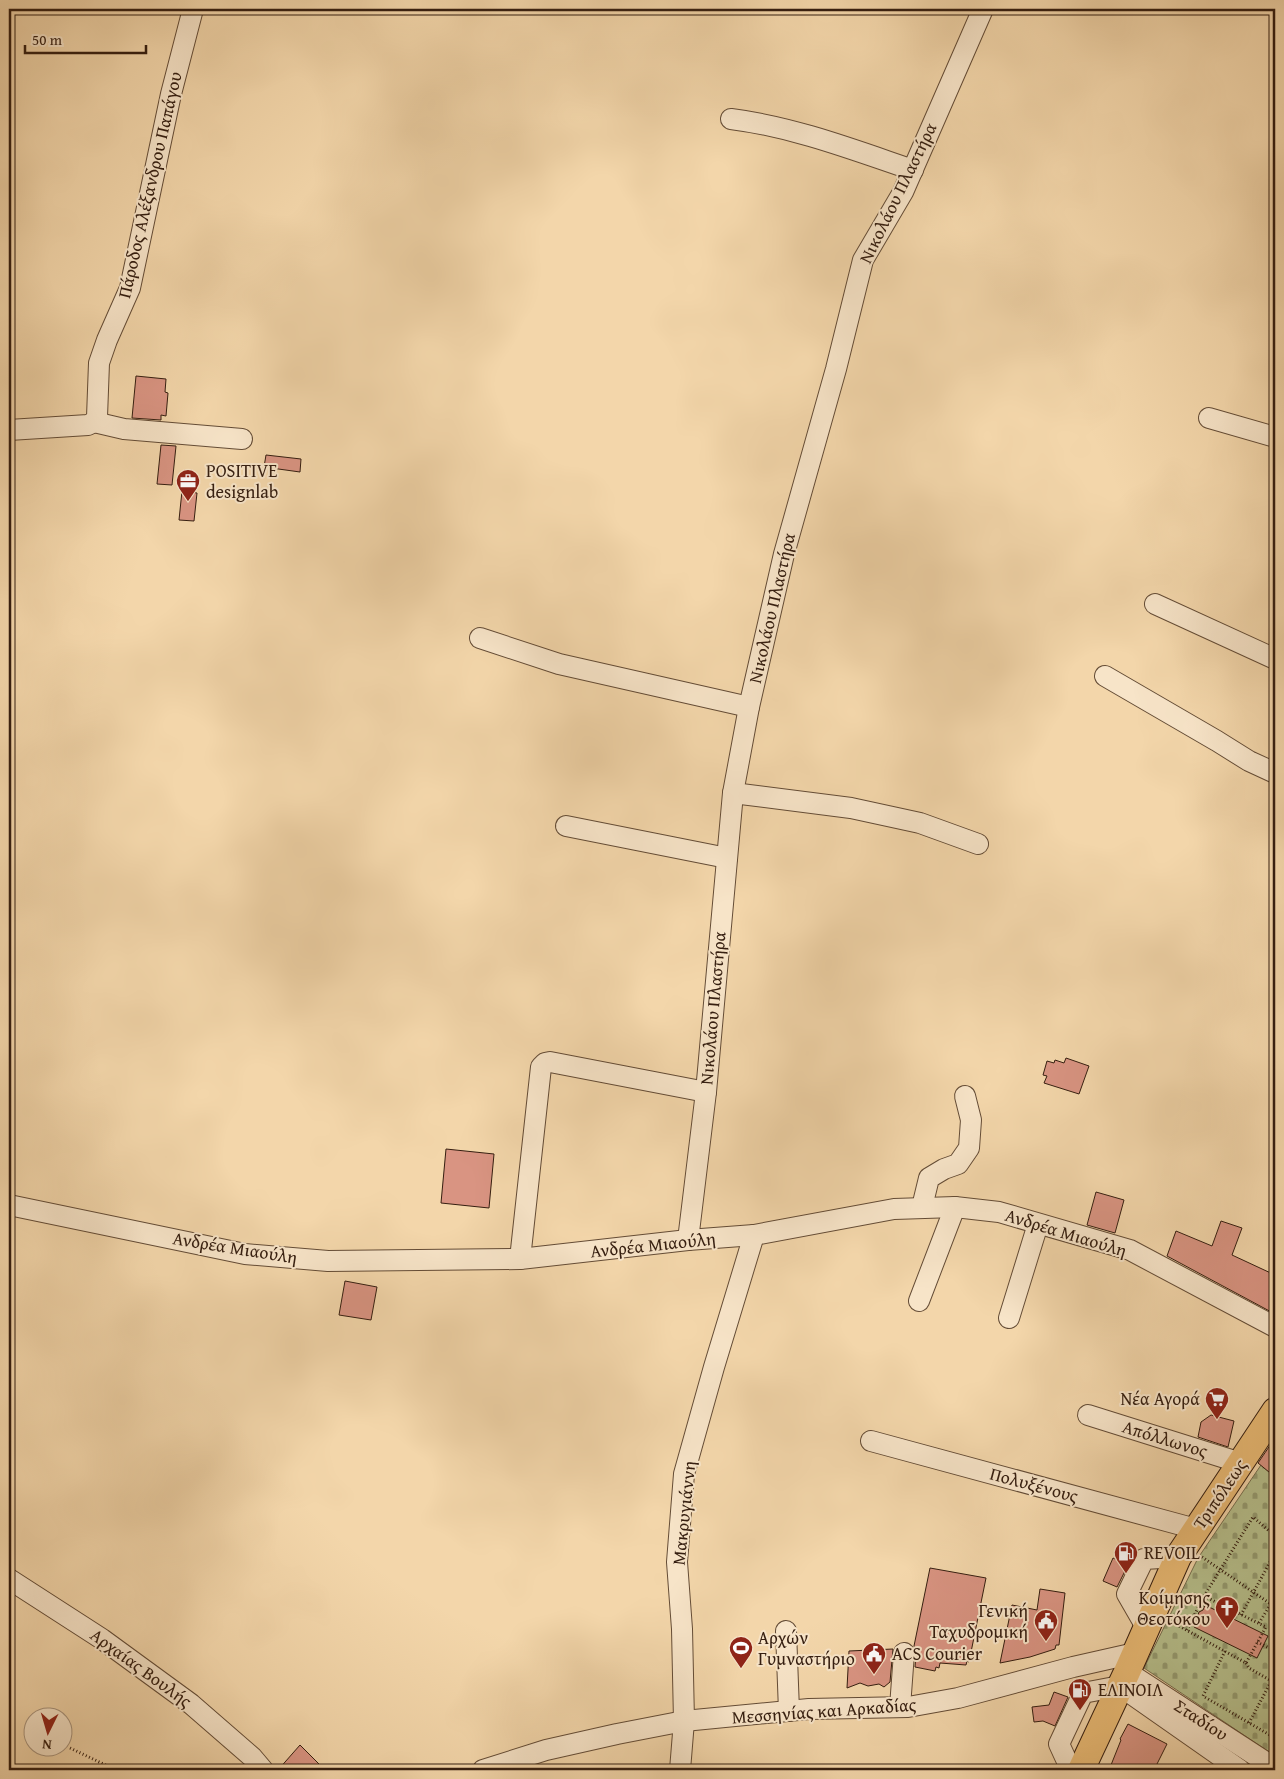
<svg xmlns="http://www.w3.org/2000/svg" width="1284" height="1779" font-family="'Gentium Book Plus',serif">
  <defs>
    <pattern id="cemetery-stones" width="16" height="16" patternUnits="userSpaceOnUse" patternTransform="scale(1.25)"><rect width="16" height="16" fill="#b6bf8c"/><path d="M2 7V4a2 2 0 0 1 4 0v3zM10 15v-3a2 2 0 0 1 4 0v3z" fill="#959b71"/></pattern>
  </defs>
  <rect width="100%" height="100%" fill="#f3d6aa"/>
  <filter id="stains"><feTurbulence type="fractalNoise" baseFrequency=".004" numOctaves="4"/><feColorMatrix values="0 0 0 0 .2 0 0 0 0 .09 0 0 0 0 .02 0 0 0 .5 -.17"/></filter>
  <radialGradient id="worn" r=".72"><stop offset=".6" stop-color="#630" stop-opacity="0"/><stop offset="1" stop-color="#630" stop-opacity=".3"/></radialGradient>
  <path fill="url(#cemetery-stones)" stroke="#766e4e" d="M1261 1465 1275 1477V1756L1144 1668 1198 1558Z"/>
  <g fill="#d99482" stroke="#351e10">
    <path d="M136 376 166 379 165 392 168 393 166 416 161 415V420L132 418Z"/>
    <path d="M161 445 176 446 172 485 157 484Z"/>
    <path d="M266 455 301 459 300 472 264 467Z"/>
    <path d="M182 491 197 493 194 521 179 520Z"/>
    <path d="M1066 1058 1089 1066 1079 1094 1044 1083 1047 1076 1043 1075 1047 1061 1054 1063 1055 1060 1064 1063Z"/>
    <path d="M446 1149 494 1154 489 1208 441 1203Z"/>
    <path d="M1096 1192 1124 1200 1115 1233 1087 1225Z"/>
    <path d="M1221 1221 1242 1228 1232 1255 1275 1275V1314L1167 1256 1176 1231 1212 1246Z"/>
    <path d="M345 1281 377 1287 371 1320 339 1315Z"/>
    <path d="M1211 1415 1234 1421 1228 1447 1198 1437 1201 1422Z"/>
    <path d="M1275 1438V1477L1258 1463Z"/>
    <path d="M1113 1558 1128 1565 1117 1587 1103 1581Z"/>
    <path d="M930 1568 986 1578 969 1662 967 1661 966 1665 940 1663 939 1668 936 1667 935 1671 915 1667 916 1653 914 1646Z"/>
    <path d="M1040 1589 1065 1593 1059 1645H1056L1055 1649 1030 1657 1000 1663 1012 1605 1037 1610Z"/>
    <path d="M1205 1605 1268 1636 1257 1658 1194 1627 1199 1612 1203 1610Z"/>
    <path d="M893 1649 890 1682 884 1687 879 1684 868 1686 860 1683 847 1688 849 1651Z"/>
    <path d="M1054 1692 1068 1697 1055 1726 1043 1721 1034 1722 1032 1707 1049 1705Z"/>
    <path d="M1128 1724 1167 1744 1154 1770H1109L1121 1740 1120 1739Z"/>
    <path d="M300 1745 325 1770H278Z"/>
  </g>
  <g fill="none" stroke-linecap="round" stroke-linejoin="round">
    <g stroke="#644c36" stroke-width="22">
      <g id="minor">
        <path d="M731 119C794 127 854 150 913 170"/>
        <path d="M1209 418 1275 437"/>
        <path d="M94 422 124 429 242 439"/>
        <path d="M9 430 88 425 94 422 97 417 99 363 107 340 130 288 171 94 193 9"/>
        <path d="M1155 604 1275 659"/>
        <path d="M480 638 559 664 749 707"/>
        <path d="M1105 676 1217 741 1249 761 1275 773"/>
        <path d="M733 793 851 808 920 823 978 844"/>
        <path d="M566 826 727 858"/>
        <path d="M9 1205 245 1254 328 1261 520 1259 688 1240 754 1235 894 1209 955 1207 999 1212 1130 1250 1275 1327"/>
        <path d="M922 1207 929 1178 944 1169 958 1164 969 1148 971 1120 965 1096"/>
        <path d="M688 1240 706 1092 733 793 749 707 784 554 836 369 863 260 903 192 983 9"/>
        <path d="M520 1259 541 1067 545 1063 550 1062 706 1092"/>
        <path d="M919 1301 955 1207"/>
        <path d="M1009 1318 1038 1224"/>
        <path d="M1088 1415 1241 1463"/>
        <path d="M871 1441 1196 1529"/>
        <path d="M9 1579 102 1639 191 1704 252 1757 263 1770"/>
        <path d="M1146 1627 1127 1594 1144 1559 1178 1557"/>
        <path d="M786 1631 789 1711"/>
        <path d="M1127 1672 1275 1768"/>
        <path d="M900 1707 904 1653"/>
        <path d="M483 1770 546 1750 617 1734 684 1721 809 1709 908 1707 958 1698 1073 1667 1135 1653"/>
        <path d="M680 1770 684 1721 682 1629 677 1562 684 1474 714 1367 754 1235"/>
        <path d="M1071 1770 1059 1744 1083 1693 1120 1686 1240 1770"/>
      </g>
    </g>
    <g stroke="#351e10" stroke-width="28">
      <path id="major" d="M1081 1770 1127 1672 1178 1557 1275 1411"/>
    </g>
    <g stroke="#351e10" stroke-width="3" stroke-dasharray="1 2.5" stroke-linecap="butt">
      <path d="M1202 1557 1275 1607"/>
      <path d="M1204 1596 1253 1517 1275 1536"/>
      <path d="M1241 1615 1275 1553"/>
      <path d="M1170 1621 1246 1663 1266 1627 1204 1596 1187 1630"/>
      <path d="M1259 1623 1275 1597"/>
      <path d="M1257 1642 1275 1651"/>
      <path d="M1225 1651 1203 1696 1275 1738"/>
      <path d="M1246 1663 1249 1668 1275 1683"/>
      <path d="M1249 1723 1275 1674"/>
      <path d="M1273 1737 1275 1732"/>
      <path d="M70 1748 116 1770"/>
    </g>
    <use href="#minor" stroke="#f7e4c8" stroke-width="20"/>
    <use href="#major" stroke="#eabb75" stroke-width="26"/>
  </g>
  <defs>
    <g id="office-pin" transform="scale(1.25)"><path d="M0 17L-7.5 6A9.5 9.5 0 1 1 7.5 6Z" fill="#8f2418" stroke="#f7e4c8"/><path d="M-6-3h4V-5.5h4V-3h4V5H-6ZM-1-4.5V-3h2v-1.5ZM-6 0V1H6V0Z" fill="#fff"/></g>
    <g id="supermarket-pin" transform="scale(1.25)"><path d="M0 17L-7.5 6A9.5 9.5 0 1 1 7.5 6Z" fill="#8f2418" stroke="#f7e4c8"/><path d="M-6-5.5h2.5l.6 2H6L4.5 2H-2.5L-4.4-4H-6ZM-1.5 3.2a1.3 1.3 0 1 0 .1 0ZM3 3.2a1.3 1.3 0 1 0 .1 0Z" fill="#fff"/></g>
    <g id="fuel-pin" transform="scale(1.25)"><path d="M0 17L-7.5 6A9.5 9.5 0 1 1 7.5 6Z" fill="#8f2418" stroke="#f7e4c8"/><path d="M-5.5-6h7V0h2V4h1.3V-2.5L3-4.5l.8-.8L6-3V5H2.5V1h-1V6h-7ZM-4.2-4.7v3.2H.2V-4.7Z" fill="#fff"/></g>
    <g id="church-pin" transform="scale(1.25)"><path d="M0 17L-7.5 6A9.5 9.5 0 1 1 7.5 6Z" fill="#8f2418" stroke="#f7e4c8"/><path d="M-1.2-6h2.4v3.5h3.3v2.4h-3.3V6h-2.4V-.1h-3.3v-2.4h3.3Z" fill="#fff"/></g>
    <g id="civic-pin" transform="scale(1.25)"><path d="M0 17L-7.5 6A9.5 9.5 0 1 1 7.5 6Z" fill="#8f2418" stroke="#f7e4c8"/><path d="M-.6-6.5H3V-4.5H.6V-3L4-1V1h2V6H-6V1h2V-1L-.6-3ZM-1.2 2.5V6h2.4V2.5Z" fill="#fff"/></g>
    <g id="stadium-pin" transform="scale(1.25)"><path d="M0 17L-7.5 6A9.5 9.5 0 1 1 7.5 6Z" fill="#8f2418" stroke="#f7e4c8"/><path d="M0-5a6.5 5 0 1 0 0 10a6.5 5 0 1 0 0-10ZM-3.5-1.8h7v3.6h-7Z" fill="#fff"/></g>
  </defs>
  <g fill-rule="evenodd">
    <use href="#office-pin" x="188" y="481"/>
    <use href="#supermarket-pin" x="1217" y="1399"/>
    <use href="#fuel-pin" x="1126" y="1553"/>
    <use href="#church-pin" x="1227" y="1608"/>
    <use href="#civic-pin" x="1046" y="1621"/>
    <use href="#stadium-pin" x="741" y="1648"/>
    <use href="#civic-pin" x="874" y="1654"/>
    <use href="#fuel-pin" x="1080" y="1690"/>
  </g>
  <g text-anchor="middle" stroke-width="4" stroke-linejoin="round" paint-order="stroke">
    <g font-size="18" fill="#351e10" stroke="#f7e4c8">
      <text transform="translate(150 185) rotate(-77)" y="6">Πάροδος Αλέξανδρου Παπάγου</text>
      <text transform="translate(898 193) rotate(-64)" y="6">Νικολάου Πλαστήρα</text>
      <text transform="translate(772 608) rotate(-77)" y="6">Νικολάου Πλαστήρα</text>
      <text transform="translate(713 1008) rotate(-85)" y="6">Νικολάου Πλαστήρα</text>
      <text transform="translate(1066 1233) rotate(17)" y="6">Ανδρέα Μιαούλη</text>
      <text transform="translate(653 1245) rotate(-6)" y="6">Ανδρέα Μιαούλη</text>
      <text transform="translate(235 1248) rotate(9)" y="6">Ανδρέα Μιαούλη</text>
      <text transform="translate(1165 1439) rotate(17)" y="6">Απόλλωνος</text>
      <text transform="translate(1034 1485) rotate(15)" y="6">Πολυξένους</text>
      <text transform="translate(1220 1494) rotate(-56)" y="6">Τριπόλεως</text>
      <text transform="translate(684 1513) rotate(-84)" y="6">Μακρυγιάννη</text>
      <text transform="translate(141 1668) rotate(36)" y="6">Αρχαίας Βουλής</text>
      <text transform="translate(824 1711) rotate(-4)" y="6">Μεσσηνίας και Αρκαδίας</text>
      <text transform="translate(1201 1720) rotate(33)" y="6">Σταδίου</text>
    </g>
    <g font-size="18" fill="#351e10" stroke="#f7e4c8" text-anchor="start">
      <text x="206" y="477">POSITIVE<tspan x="206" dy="21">designlab</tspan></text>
      <text x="1200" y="1405" text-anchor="end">Νέα Αγορά</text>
      <text x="1144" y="1559">REVOIL</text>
      <text x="1210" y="1604" text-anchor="end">Κοίμησης<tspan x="1210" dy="21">Θεοτόκου</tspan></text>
      <text x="1028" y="1617" text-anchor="end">Γενική<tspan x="1028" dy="21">Ταχυδρομική</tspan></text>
      <text x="758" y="1644">Αρχών<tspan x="758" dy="21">Γυμναστήριο</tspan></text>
      <text x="892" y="1660">ACS Courier</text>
      <text x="1098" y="1696">ΕΛΙΝΟΙΛ</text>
    </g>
  </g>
  <rect width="1284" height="1779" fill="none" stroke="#f3d6aa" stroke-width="30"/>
  <rect x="10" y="10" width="1264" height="1759" fill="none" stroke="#351e10" stroke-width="2.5"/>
  <rect x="15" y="15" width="1254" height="1749" fill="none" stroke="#351e10"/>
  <g transform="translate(48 1732) rotate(185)"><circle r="24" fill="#f7e4c8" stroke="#a9957e"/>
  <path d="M0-4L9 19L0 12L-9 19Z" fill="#8f2418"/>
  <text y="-8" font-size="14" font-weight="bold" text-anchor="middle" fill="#351e10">N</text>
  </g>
  <path d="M25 45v8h121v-8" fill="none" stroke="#351e10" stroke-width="2.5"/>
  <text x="32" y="45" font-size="15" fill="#351e10" stroke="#f7e4c8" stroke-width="4" paint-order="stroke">50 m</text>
  <rect width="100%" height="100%" filter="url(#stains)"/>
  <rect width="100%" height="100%" fill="url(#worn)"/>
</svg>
